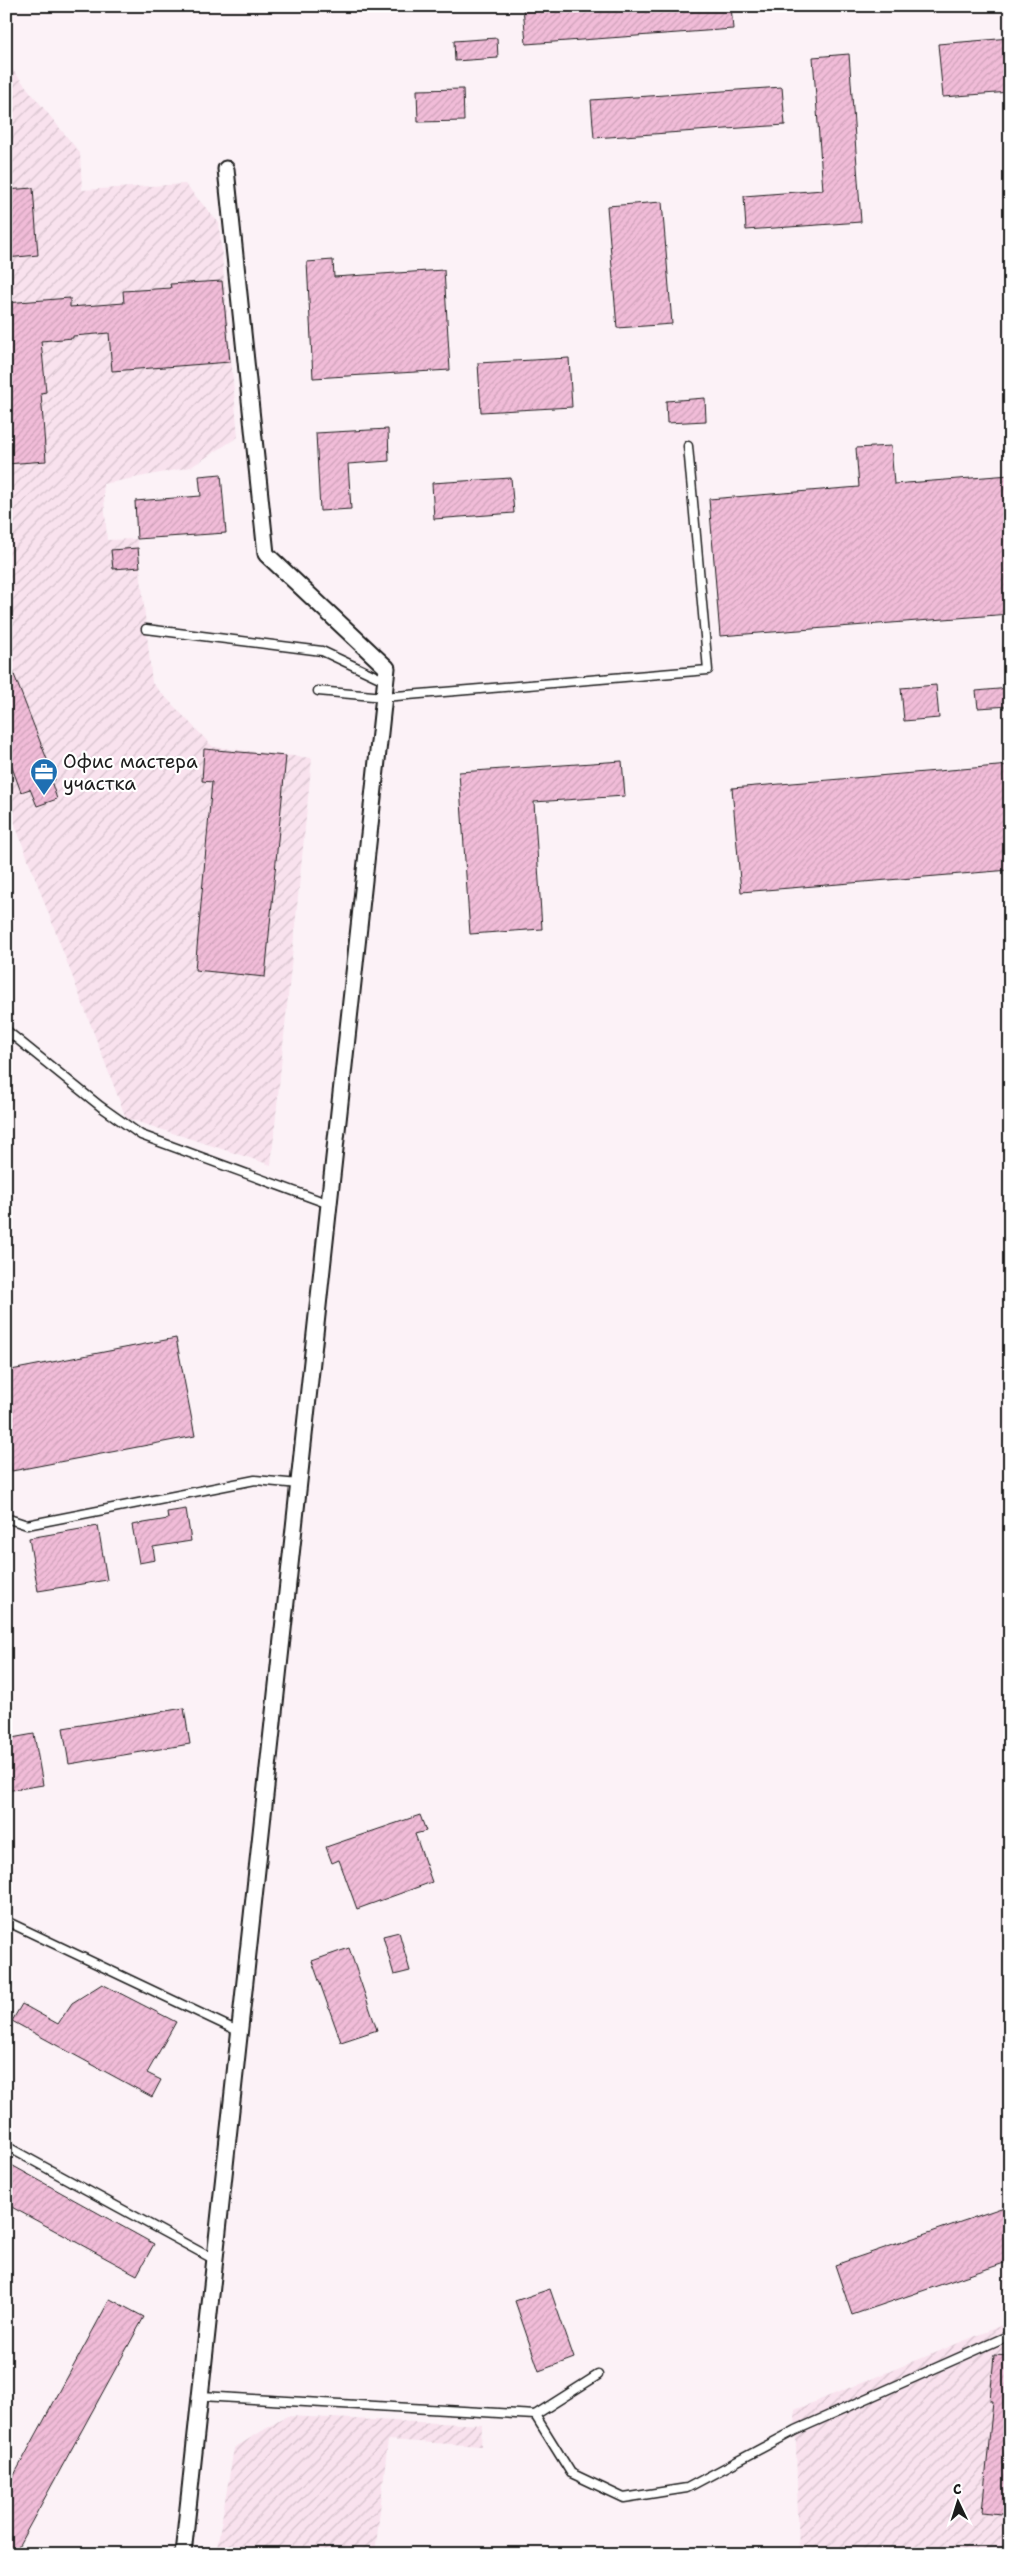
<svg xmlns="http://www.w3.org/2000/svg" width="1016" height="2560" font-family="'Shantell Sans',sans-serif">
  <defs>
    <pattern id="industrial-furrows" width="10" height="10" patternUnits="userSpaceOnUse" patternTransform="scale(1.25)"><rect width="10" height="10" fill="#f9e2ee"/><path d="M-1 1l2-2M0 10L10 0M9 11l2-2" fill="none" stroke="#d5c1cc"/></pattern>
    <pattern id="building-hatch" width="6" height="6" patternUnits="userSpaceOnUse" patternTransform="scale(1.25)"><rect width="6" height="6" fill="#f1bcd8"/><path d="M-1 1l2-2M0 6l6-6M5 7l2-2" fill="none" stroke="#cea1b9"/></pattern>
  </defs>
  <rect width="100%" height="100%" fill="#fcf2f7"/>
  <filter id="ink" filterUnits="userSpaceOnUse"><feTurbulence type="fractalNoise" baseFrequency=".02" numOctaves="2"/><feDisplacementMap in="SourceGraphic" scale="10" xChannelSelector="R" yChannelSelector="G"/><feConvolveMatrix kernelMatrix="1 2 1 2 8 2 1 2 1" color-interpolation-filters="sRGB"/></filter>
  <g filter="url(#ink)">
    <g fill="url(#industrial-furrows)">
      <path d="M6 11 11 68 80 153 82 190 185 184 219 223 238 437 191 467 103 484 107 540 137 539 152 683 213 747 312 758 271 1165 126 1118 6 801Z"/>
      <path d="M1010 2322V2554H799L795 2410Z"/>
      <path d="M287 2416 482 2425 481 2446 388 2440 375 2554H216L234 2448Z"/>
    </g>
    <g fill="url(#building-hatch)" stroke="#1c1c1c">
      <path d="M523 6H731L733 29 526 44Z"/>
      <path d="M497 38 498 58 455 61 454 41Z"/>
      <path d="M1010 38V92L943 97 938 44Z"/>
      <path d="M849 54 861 222 746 230 744 196 823 190 813 57Z"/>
      <path d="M782 87 785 125 594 138 591 100Z"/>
      <path d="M463 89 464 121 418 122 417 90Z"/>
      <path d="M33 188 38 255 6 258V190Z"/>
      <path d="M662 202 672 324 617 328 607 206Z"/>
      <path d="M333 260 334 277 444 270 450 370 313 378 307 262Z"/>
      <path d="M222 281 230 362 112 371 109 333 73 336V338L41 341 46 392 41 393 46 461 6 464V303L70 298V307L124 303 123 291 171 288 170 284Z"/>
      <path d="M569 358 572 407 481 412 478 363Z"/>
      <path d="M705 398 706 421 667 423 666 401Z"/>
      <path d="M388 429 389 461 348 464 351 509 320 511 316 433Z"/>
      <path d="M891 446 894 484 1010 475V614L720 636 709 499 859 487 856 448Z"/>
      <path d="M221 474 226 533 137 539 135 501 201 496 199 476Z"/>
      <path d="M511 478 514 513 434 519 432 483Z"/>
      <path d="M138 548 140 567 113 569 111 550Z"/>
      <path d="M6 654 55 780 51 781 57 799 37 806 30 789 21 792 6 751Z"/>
      <path d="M936 685 939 718 904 721 901 688Z"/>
      <path d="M1010 688V706L978 708 976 691Z"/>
      <path d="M204 749 286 756 265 977 195 970 212 782 202 781Z"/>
      <path d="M622 761 625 796 534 802 542 929 470 934 459 772Z"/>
      <path d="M1010 765V870L741 892 732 788Z"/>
      <path d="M176 1338 195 1436 12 1471 6 1444V1371Z"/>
      <path d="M186 1509 191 1541 153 1547 155 1560 139 1563 132 1525 168 1519 167 1512Z"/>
      <path d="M98 1526 107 1580 38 1591 29 1538Z"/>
      <path d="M184 1708 190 1744 69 1764 63 1728Z"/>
      <path d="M34 1734 43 1785 6 1791V1739Z"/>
      <path d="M420 1815 426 1831 415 1834 432 1882 357 1909 339 1860 332 1863 326 1847Z"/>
      <path d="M399 1932 410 1971 394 1975 383 1936Z"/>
      <path d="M349 1948 377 2030 341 2042 312 1961Z"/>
      <path d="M102 1984 176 2022 147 2073 161 2080 152 2097 12 2021 22 2004 58 2024 72 2003Z"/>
      <path d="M6 2162 154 2244 137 2275 6 2204Z"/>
      <path d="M1010 2205V2261L852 2315 835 2265Z"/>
      <path d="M550 2289 574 2358 539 2371 515 2301Z"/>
      <path d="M110 2299 144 2317 14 2554H6V2490Z"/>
      <path d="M994 2355 1010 2356V2515L982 2512 993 2401H990Z"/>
    </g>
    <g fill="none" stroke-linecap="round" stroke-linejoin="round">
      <g stroke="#1c1c1c" stroke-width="11">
        <g id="lane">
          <path d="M146 629 322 651 386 681"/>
          <path d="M318 691 384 697 708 670 688 446"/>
          <path d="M6 1030 100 1106 141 1135 329 1204"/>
          <path d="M6 1518 27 1525 255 1480 299 1484"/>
          <path d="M6 1921 240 2032"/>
          <path d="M6 2146 215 2260"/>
          <path d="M201 2396 535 2415 598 2375"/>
          <path d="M535 2415 571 2473 624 2498 687 2488 796 2430 1010 2335"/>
        </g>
      </g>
      <g stroke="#1c1c1c" stroke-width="19">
        <path id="street" d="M183 2554 387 668 266 554 226 169"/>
      </g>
      <use href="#lane" stroke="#fff" stroke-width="8"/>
      <use href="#street" stroke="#fff" stroke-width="15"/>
    </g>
  </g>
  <defs>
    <g id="office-pin" transform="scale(1.4375)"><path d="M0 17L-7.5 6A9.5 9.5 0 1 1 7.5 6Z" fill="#1f6fb2" stroke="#fff"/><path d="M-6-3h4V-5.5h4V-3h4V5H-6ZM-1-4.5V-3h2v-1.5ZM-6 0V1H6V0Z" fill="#fff"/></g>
  </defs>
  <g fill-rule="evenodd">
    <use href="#office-pin" x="44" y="772"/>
  </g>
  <g text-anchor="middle" stroke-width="4.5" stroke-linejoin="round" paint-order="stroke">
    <g font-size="19" fill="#1c1c1c" stroke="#fff" text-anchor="start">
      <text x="63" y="768">Офис мастера<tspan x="63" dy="22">участка</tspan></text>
    </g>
  </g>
  <rect width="1016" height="2560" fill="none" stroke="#fff" stroke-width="25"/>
  <rect x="12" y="12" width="991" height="2535" fill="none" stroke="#1c1c1c" stroke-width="2" filter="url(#ink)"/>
  <g transform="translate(958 2502) rotate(356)" stroke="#ffffff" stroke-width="4" paint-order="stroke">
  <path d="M0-4L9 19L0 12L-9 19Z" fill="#1c1c1c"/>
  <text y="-8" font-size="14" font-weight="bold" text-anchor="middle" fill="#1c1c1c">С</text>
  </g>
</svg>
